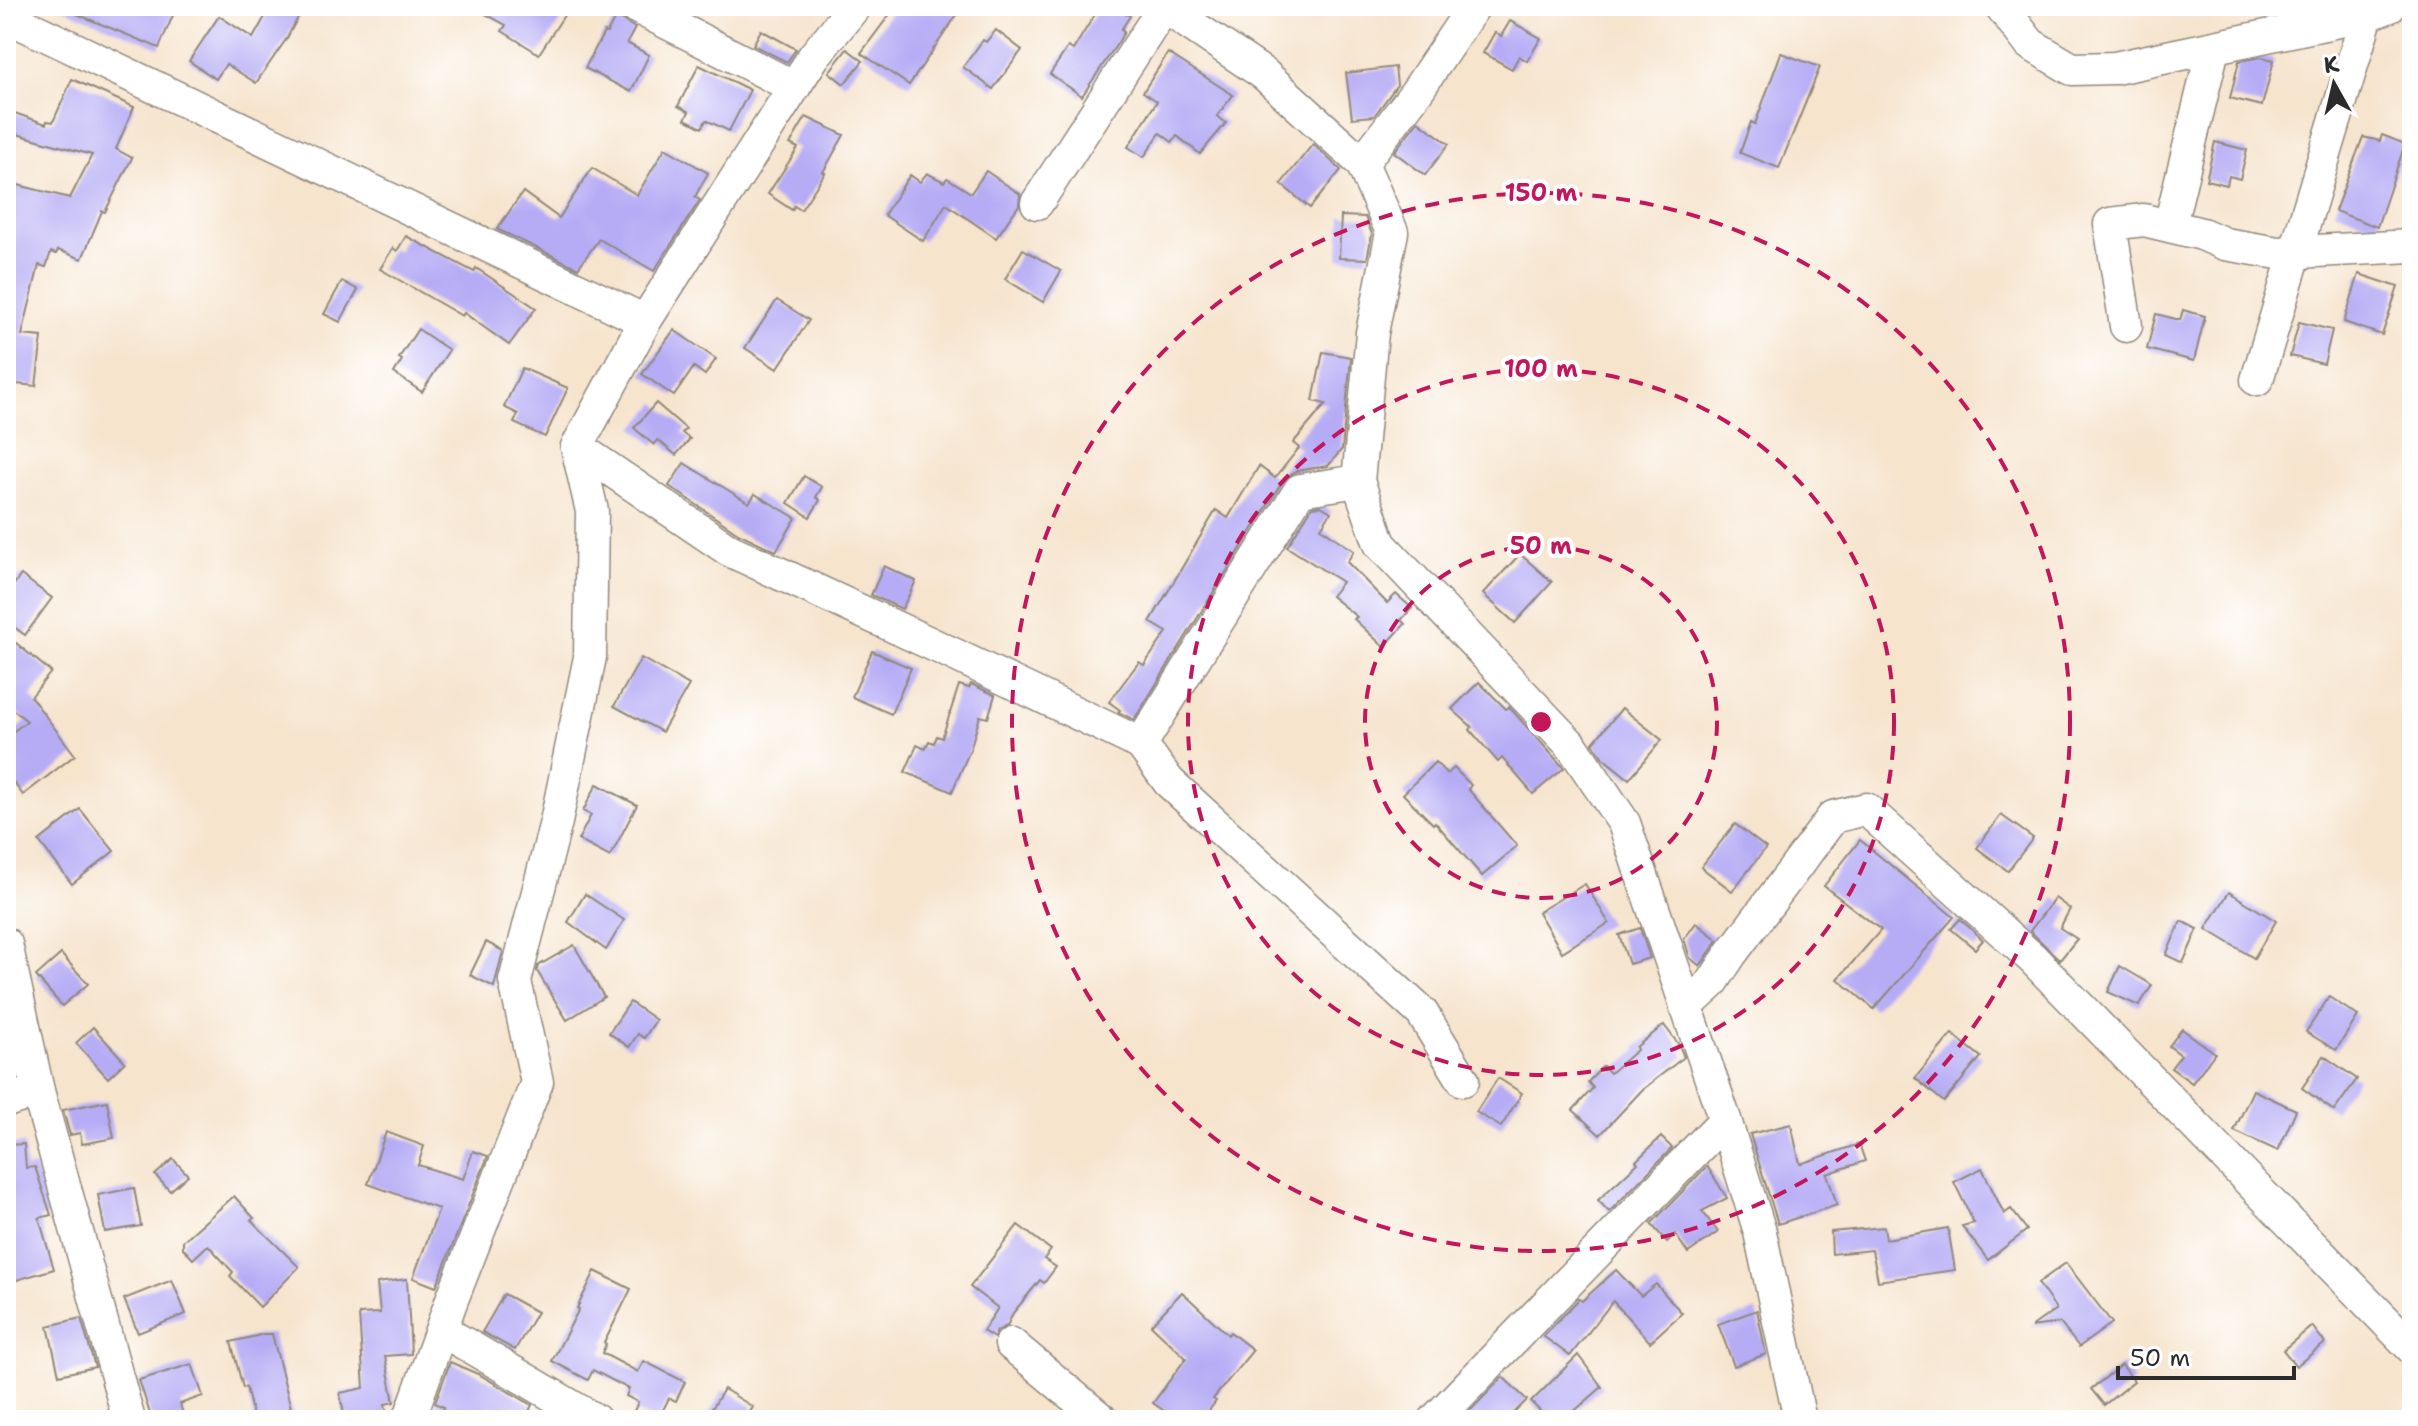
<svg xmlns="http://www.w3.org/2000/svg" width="2418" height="1426" font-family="'Shantell Sans',sans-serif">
  <rect width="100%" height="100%" fill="#fff"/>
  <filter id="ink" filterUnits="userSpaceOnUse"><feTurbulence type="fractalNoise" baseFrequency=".0125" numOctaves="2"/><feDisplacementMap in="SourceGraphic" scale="16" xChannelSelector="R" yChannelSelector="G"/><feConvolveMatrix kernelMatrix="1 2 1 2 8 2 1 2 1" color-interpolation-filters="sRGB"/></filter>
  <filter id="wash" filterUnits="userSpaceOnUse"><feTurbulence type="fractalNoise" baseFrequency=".006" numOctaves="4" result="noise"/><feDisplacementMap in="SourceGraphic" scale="32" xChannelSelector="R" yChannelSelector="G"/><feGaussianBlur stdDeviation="1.8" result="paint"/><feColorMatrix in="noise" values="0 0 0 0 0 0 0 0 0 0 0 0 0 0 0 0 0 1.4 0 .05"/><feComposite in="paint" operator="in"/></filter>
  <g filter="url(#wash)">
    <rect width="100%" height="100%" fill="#f6e4cd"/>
    <g id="blocks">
      <g fill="#b6acf5">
        <path d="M57 6H177L159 48Z"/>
        <path d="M271 6H304L287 38 256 83 226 64 216 79 189 61 219 16 253 38Z"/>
        <path d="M471 6H570L539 54 502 31 506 25Z"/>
        <path d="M896 6H963L909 85 861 53Z"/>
        <path d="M1100 6H1113L1130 16 1121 30 1124 32 1119 41 1082 96 1050 74 1068 47 1073 50Z"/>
        <path d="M617 14 625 22 635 28 627 43 649 55 631 92 585 68 604 32 607 33Z"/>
        <path d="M1510 21 1541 38 1527 61 1519 56 1512 69 1483 53 1495 32 1501 36Z"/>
        <path d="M761 30 796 49 787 62 753 45Z"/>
        <path d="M996 30 1022 50 993 89 963 67 983 40 986 42Z"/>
        <path d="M847 49 863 61 844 84 829 72Z"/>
        <path d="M1168 53 1233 95 1217 116 1226 123 1200 154 1177 136 1172 142 1160 133 1144 157 1128 147 1157 101 1143 92Z"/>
        <path d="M1781 53 1820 67 1779 168 1740 153 1751 122 1755 124Z"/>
        <path d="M2261 57 2274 60 2262 106 2230 98 2239 61Z"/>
        <path d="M699 65 750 90 729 131 706 120 702 128 685 119 689 112 678 106Z"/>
        <path d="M1395 67 1397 85 1374 116 1352 118 1346 73Z"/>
        <path d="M72 79 134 107 116 149 132 158 105 212 102 211 82 259 58 250 56 254 51 252 46 267 39 265 22 335 42 337 36 386 6 383V182L70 198 92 155 6 131V110L46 124 47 121 53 122Z"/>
        <path d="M806 117 844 135 823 172 825 173 801 210 794 206 792 210 768 194 798 148 790 144Z"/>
        <path d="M1418 121 1449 144 1425 175 1394 152Z"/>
        <path d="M2382 135 2405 144 2377 227 2335 211 2363 137 2380 141Z"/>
        <path d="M2215 142 2247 150 2240 179 2229 176 2227 185 2206 180Z"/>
        <path d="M1313 144 1341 170 1310 208 1281 184Z"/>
        <path d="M665 148 708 173 695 197 700 200 654 271 599 239 578 268 497 229 523 192 559 218 592 168 637 195Z"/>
        <path d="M986 171 1020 194 1019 205 996 238 946 204 923 241 884 215 910 175 920 182 927 173 944 182 947 178 971 193Z"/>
        <path d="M1341 216 1365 217 1372 234 1367 259 1339 258Z"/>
        <path d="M406 236 474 272 476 268 536 308 509 345 464 313 462 316 380 269 393 248 397 251Z"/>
        <path d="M1023 249 1061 271 1043 302 1005 279Z"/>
        <path d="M2359 274 2398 287 2382 335 2344 322Z"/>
        <path d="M342 281 358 290 340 322 324 314Z"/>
        <path d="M777 300 809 320 777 369 745 348Z"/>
        <path d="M2183 310 2205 316 2194 361 2147 349 2156 314 2180 320Z"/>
        <path d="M2299 322 2332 330 2324 364 2290 356Z"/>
        <path d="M418 329 449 350 422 392 394 373 402 360 399 358Z"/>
        <path d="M674 330 716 359 705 375 694 367 674 396 642 374Z"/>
        <path d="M1323 352 1351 357 1342 449 1328 466 1296 471 1284 479 1134 720 1118 712 1120 710 1109 702 1139 662 1144 665 1167 632 1150 622 1216 510 1228 518 1259 466 1275 478 1299 448 1293 443 1326 404 1313 401Z"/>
        <path d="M522 368 568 388 545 437 514 423 518 414 504 407Z"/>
        <path d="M656 403 686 429 682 433 690 439 676 455 658 440 654 445 634 428Z"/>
        <path d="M684 463 749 503 755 494 796 518 776 551 738 533 669 486Z"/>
        <path d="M804 476 822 487 816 497 820 500 810 517 788 503Z"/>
        <path d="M1321 506 1331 512 1321 528 1354 551 1347 562 1387 603 1396 594 1412 608 1401 620 1405 624 1384 647 1354 619 1357 617 1331 596 1342 582 1287 547 1312 507Z"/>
        <path d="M1520 554 1552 582 1515 623 1483 594Z"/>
        <path d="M884 566 916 581 902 609 871 595Z"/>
        <path d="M21 575 52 598 25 635 6 621V595Z"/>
        <path d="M16 643 51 672 31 697 75 755 23 795 6 772V737L27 721 6 704V656Z"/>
        <path d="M872 651 911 668 891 714 852 697Z"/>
        <path d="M641 658 689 685 662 732 614 706Z"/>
        <path d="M1479 682 1506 709 1509 707 1564 768 1533 794 1502 758 1498 762 1470 730 1472 727 1452 709Z"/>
        <path d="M971 684 995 695 988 718 980 716 970 750 952 792 905 772 917 745 925 749 929 741 934 743 937 736 942 738 959 685 969 688Z"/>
        <path d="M1622 708 1662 740 1629 779 1603 758 1593 743Z"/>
        <path d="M1435 762 1447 774 1454 768 1471 785 1468 789 1517 846 1482 876 1435 822 1433 824 1403 794Z"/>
        <path d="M597 784 637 805 610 857 578 840 591 815 583 811Z"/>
        <path d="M80 809 114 851 72 884 39 841Z"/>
        <path d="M2001 815 2033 838 2008 871 1977 848Z"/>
        <path d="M1735 824 1766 848 1732 891 1701 867Z"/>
        <path d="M1860 840 1954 917 1874 1009 1838 979 1881 930 1824 886Z"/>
        <path d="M1585 884 1609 923 1562 952 1538 912Z"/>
        <path d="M2229 892 2276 921 2254 958 2206 929Z"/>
        <path d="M585 894 624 920 606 950 568 922Z"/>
        <path d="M2055 898 2070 909 2060 928 2077 939 2060 960 2030 931Z"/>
        <path d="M1960 919 1983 940 1975 949 1951 929Z"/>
        <path d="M2181 921 2198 929 2183 963 2166 955Z"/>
        <path d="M1696 923 1718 940 1700 966 1690 958 1684 939Z"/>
        <path d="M1640 928 1650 958 1629 964 1619 935Z"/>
        <path d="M486 942 503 951 494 987 470 975Z"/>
        <path d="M574 945 604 997 567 1020 537 971 538 966Z"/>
        <path d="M61 954 88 984 62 1006 36 976Z"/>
        <path d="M2120 966 2152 985 2139 1006 2108 992Z"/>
        <path d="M2329 997 2358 1016 2336 1050 2306 1032Z"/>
        <path d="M630 1002 656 1020 644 1038 638 1034 629 1047 609 1033Z"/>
        <path d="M1664 1025 1679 1045 1684 1057 1642 1090 1600 1135 1573 1110 1593 1088 1588 1082 1603 1066 1610 1073 1637 1050 1636 1047Z"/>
        <path d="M93 1027 125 1062 108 1078 76 1043Z"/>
        <path d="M2182 1029 2215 1053 2192 1083 2171 1068 2181 1055 2169 1046Z"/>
        <path d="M1952 1034 1981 1057 1944 1102 1915 1078Z"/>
        <path d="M2324 1056 2357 1079 2334 1111 2302 1088Z"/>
        <path d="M1498 1078 1522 1093 1501 1127 1476 1112Z"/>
        <path d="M2253 1090 2296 1110 2278 1151 2234 1131Z"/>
        <path d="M107 1101 114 1138 82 1144 80 1133 70 1135 63 1110Z"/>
        <path d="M1791 1124 1800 1164 1859 1144 1865 1161 1827 1174 1837 1205 1778 1224 1750 1134Z"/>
        <path d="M386 1132 424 1146 418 1165 463 1179 473 1151 488 1156 436 1287 413 1278 439 1209 368 1184Z"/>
        <path d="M1661 1137 1672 1148 1609 1212 1598 1200 1638 1163 1636 1161Z"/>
        <path d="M24 1144 26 1168 35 1167 51 1215 39 1218 54 1269 13 1281 6 1258V1145Z"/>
        <path d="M173 1159 188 1175 170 1191 155 1175Z"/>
        <path d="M1707 1166 1727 1198 1702 1211 1718 1232 1688 1253 1675 1234 1667 1242 1651 1224Z"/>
        <path d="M1982 1168 2004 1214 2011 1209 2027 1230 1988 1260 1962 1226 1974 1223 1954 1182Z"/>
        <path d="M134 1188 141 1226 105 1232 98 1195Z"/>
        <path d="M234 1196 254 1218 251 1220 299 1267 260 1307 230 1276 233 1272 208 1245 193 1259 183 1248V1241Z"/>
        <path d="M1018 1225 1051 1250 1044 1259 1056 1267 1044 1283 1040 1280 1013 1313 1007 1326 997 1331 994 1338 983 1331 998 1308 970 1287Z"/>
        <path d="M1884 1227 1886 1239 1948 1228 1955 1270 1878 1281 1872 1250 1832 1254 1831 1232Z"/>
        <path d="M2066 1263 2112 1323 2079 1347 2060 1323 2031 1327 2056 1309 2038 1283Z"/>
        <path d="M1616 1270 1641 1296 1656 1284 1682 1313 1650 1342 1613 1301 1570 1356 1543 1336 1579 1299 1582 1301Z"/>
        <path d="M595 1271 631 1289 604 1343 606 1344 602 1353 638 1372 644 1361 685 1382 676 1401 669 1398 658 1420H652L634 1411 638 1402 626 1396 629 1389 593 1370 588 1380 552 1361 579 1309 577 1308Z"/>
        <path d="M407 1279 411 1354 385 1356 394 1402 385 1404 387 1414H383L384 1420H345L340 1393 364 1388 359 1314 380 1313 377 1283Z"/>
        <path d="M172 1280 186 1314 138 1333 124 1299Z"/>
        <path d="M1182 1292 1228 1335 1230 1332 1253 1350 1213 1399 1216 1401 1202 1420H1177L1153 1403 1186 1358 1151 1325Z"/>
        <path d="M504 1294 537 1312 515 1350 482 1332Z"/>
        <path d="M1757 1310 1766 1354 1734 1366 1718 1324Z"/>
        <path d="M81 1318 95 1367 59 1375 48 1326Z"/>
        <path d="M2312 1326 2325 1343 2296 1366 2283 1350Z"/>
        <path d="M264 1334H272L294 1420H254L246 1387 243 1388 231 1342Z"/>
        <path d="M1578 1355 1602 1387 1564 1420H1549L1531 1402Z"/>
        <path d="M450 1362 480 1375 532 1405 525 1420H439L444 1407 435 1403Z"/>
        <path d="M192 1364 203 1396 180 1404 184 1417 174 1420H152L139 1380Z"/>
        <path d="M2122 1365 2134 1381 2104 1405 2091 1389Z"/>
        <path d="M1503 1377 1527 1400 1507 1420H1474L1467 1414Z"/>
        <path d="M724 1389 753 1407 745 1420H705Z"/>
      </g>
    </g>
  </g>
  <g filter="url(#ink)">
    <use href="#blocks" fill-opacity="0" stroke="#90887c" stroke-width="2"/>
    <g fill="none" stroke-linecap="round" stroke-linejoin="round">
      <g stroke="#90887c" stroke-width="35">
        <g id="minor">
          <path d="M634 6 794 87"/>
          <path d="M1163 6 1264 74 1362 163 1392 232 1372 333 1358 481 1380 544 1572 746 1624 823 1725 1120 1760 1232 1800 1420"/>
          <path d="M2001 6 2030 44 2072 69 2115 68 2367 15 2390 6"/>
          <path d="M6 16 645 321"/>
          <path d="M1362 163 1417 91 1474 6"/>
          <path d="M1037 203 1164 7"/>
          <path d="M2170 225 2213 49"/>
          <path d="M2126 326 2110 224 2144 220 2202 234 2225 244 2278 253 2412 246"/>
          <path d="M2257 380 2367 15"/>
          <path d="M577 447 729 550 951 653 1141 744 1300 490 1358 481"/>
          <path d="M1141 744 1169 782 1422 1013 1463 1080"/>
          <path d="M6 944 38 1091 129 1420"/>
          <path d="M1686 1007 1712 983 1731 954 1833 817 1866 809 2033 959 2412 1348"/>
          <path d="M6 1101 38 1091"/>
          <path d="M443 1331 595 1420"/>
          <path d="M1011 1344 1102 1420"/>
          <path d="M409 1420 451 1302 537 1082 515 981 556 822 590 657 592 511 577 447 645 321 814 56 855 6"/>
          <path d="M1435 1420 1725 1120"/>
        </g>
      </g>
      <use href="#minor" stroke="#fff" stroke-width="32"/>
    </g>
  </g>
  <g fill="none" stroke="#c2185b" stroke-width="4" stroke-dasharray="14 10">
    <circle cx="1541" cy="722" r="176"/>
    <circle cx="1541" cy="722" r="353"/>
    <circle cx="1541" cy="722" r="529"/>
  </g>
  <circle cx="1541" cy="722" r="12" fill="#c2185b" stroke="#fff" stroke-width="4"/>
  <g font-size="24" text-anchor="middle" font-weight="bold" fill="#c2185b" stroke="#fff" stroke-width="8" stroke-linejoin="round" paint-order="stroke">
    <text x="1541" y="201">150 m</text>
    <text x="1541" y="377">100 m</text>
    <text x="1541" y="554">50 m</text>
  </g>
  <rect width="2418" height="1426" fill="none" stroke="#fff" stroke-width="32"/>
  <g transform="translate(2334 84) rotate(352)" stroke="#ffffff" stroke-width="6" paint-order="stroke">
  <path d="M0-6L14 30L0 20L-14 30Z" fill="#2b2b2b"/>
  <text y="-12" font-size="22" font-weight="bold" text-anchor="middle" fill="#2b2b2b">K</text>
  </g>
  <path d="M2118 1366v12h176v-12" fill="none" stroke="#2b2b2b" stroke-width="4"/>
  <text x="2130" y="1366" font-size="24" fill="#2b2b2b" stroke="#ffffff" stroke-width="6" paint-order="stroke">50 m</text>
</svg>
